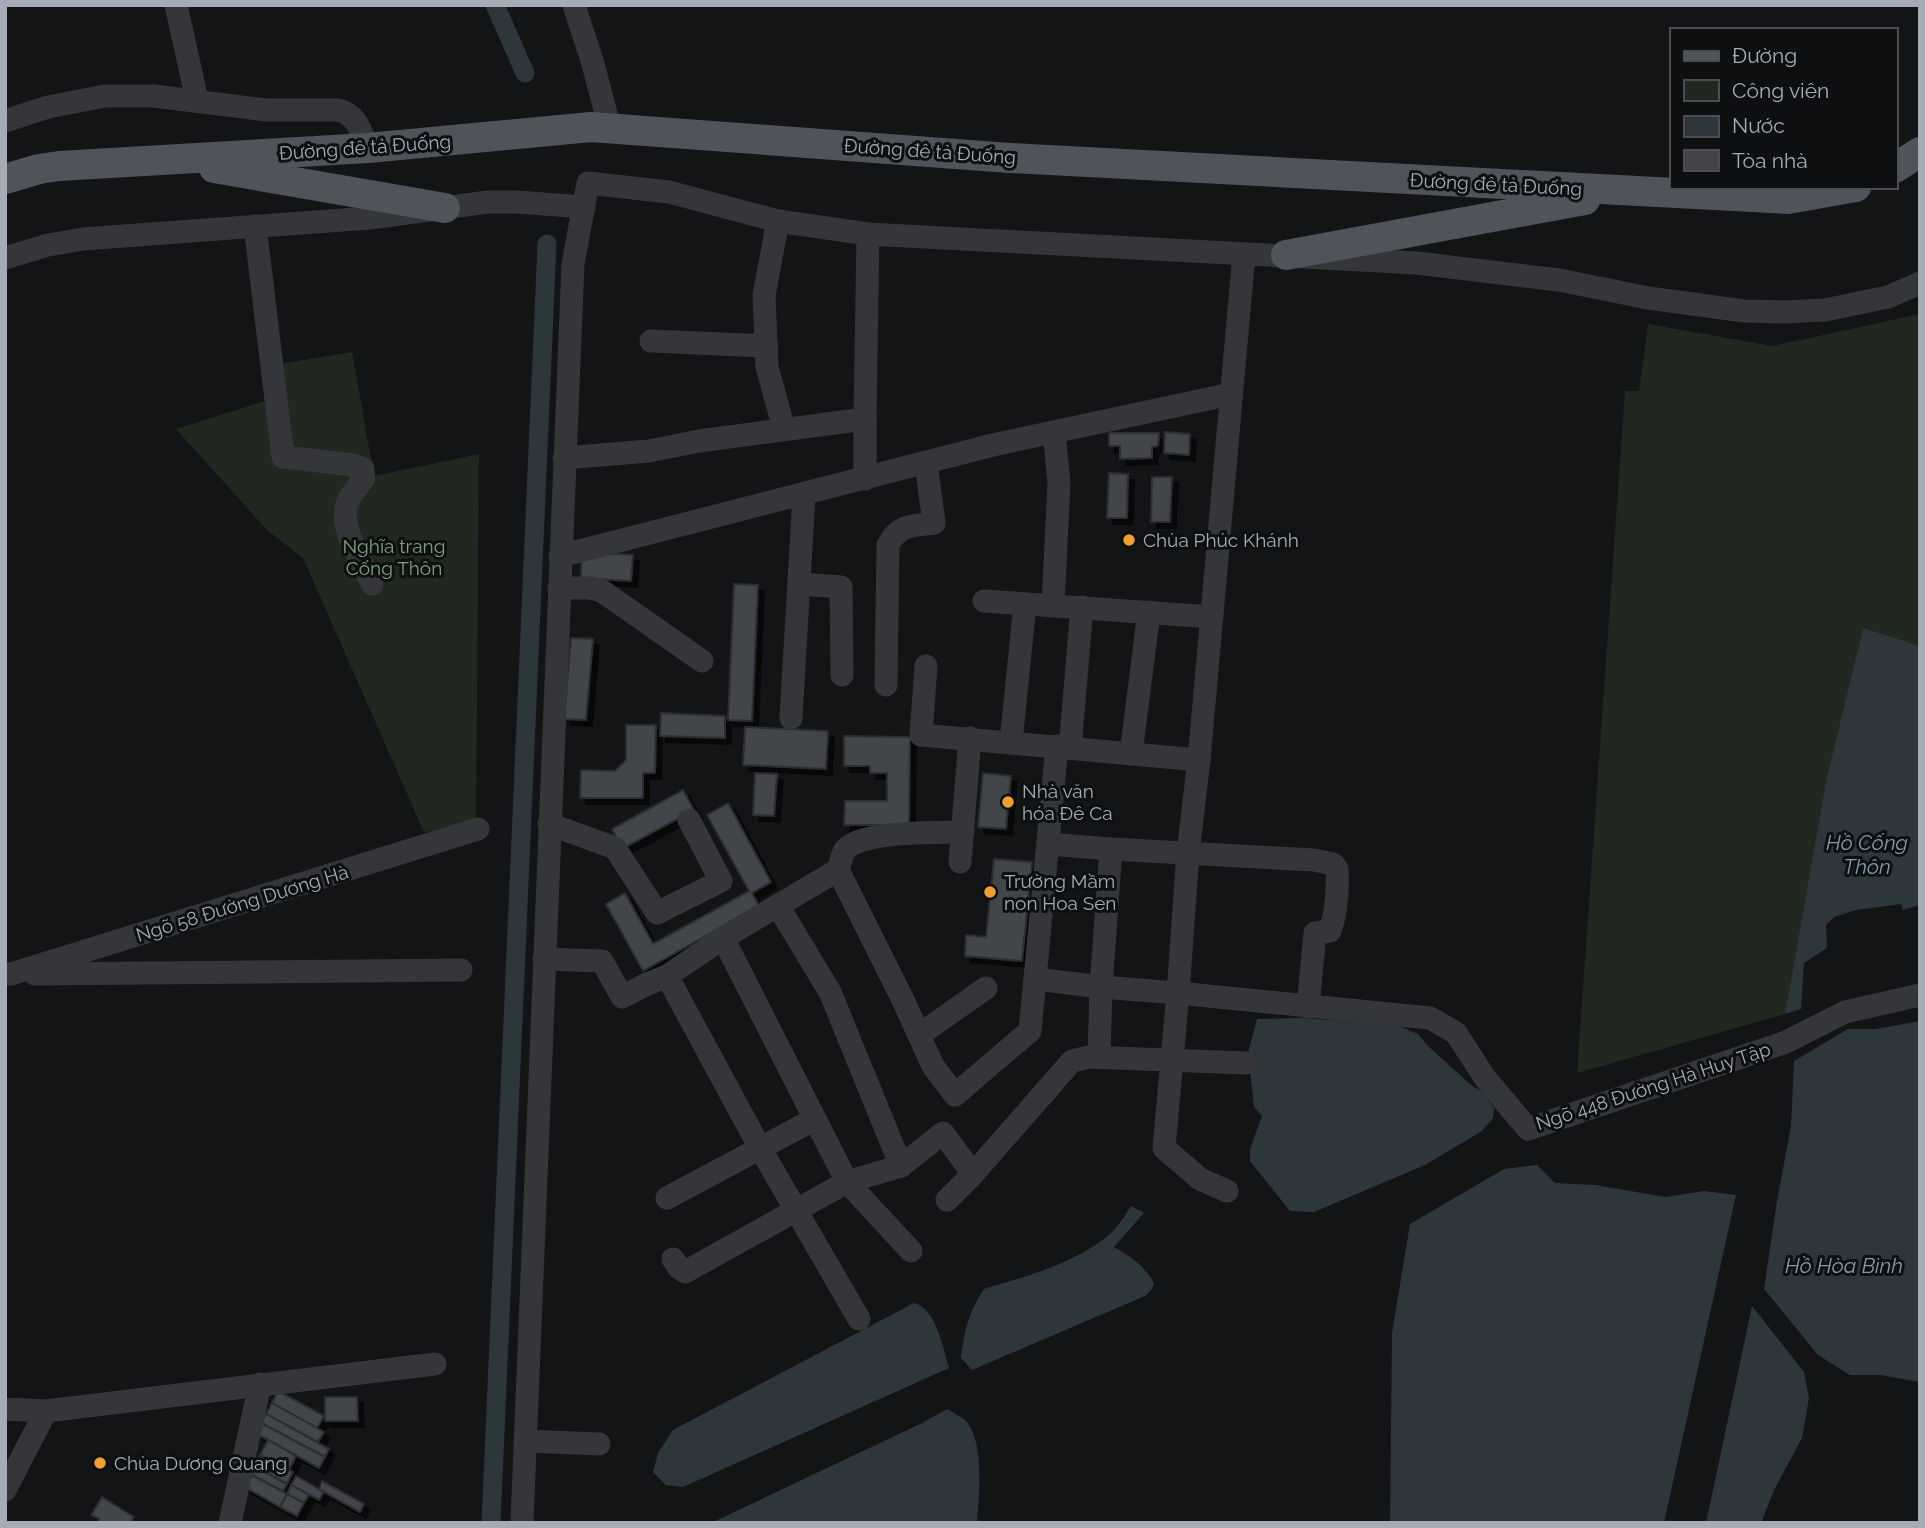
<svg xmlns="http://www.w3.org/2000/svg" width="1925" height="1528" font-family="Raleway,sans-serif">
  <defs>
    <filter id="shadow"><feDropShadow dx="6" dy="6" stdDeviation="0" flood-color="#0009"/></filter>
  </defs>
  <rect width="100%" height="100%" fill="#131415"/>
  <g fill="#202820">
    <path d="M1920 314V646L1863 629 1826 781 1785 1014 1577 1073 1625 391H1639L1648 324 1772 346Z"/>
    <path d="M352 352 374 476 479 454 476 828 424 832 303 558 267 530 176 429 265 401 261 367Z"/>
  </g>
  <g fill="#2c363b">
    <path d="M1863 628 1920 646V905L1903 910 1901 904 1856 910 1834 917 1826 925 1827 948 1804 963 1801 1009 1785 1014 1826 781Z"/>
    <path d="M1301 1018 1394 1024 1418 1034 1428 1046 1471 1085 1482 1092 1494 1108 1493 1118 1482 1131 1425 1165 1314 1212 1290 1211 1250 1161V1149L1262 1116 1254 1107 1248 1053 1257 1019Z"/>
    <path d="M1920 1021V1382L1881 1375H1850L1818 1355 1764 1289 1777 1201 1791 1126 1794 1061 1848 1029H1876Z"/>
    <path d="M1537 1165 1555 1183 1596 1185 1665 1197 1704 1191 1736 1195 1664 1523H1390L1392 1333 1410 1224 1504 1169Z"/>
    <path d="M1131 1206 1144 1213 1114 1247C1131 1257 1144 1265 1154 1283L1152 1289 1145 1296 972 1370 961 1358C964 1331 969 1311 984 1289 1025 1277 1079 1262 1111 1233 1119 1225 1125 1215 1131 1206Z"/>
    <path d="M914 1303C936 1308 943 1348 949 1368L683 1487 666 1485 653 1472 658 1453 673 1430Z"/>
    <path d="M1752 1306 1804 1372 1809 1398 1802 1438 1774 1490 1761 1523H1706Z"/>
    <path d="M947 1409C953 1413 961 1416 966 1421 985 1443 979 1496 977 1523H711L920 1424Z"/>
  </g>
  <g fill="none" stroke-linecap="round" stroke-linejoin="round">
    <g stroke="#2c363b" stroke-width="19">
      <path d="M495 5 525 73"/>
      <path d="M491 1523 547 244"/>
    </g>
  </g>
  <g fill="#424448" stroke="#2d2e31" stroke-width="2" filter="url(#shadow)">
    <path d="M1165 432 1190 434 1189 455 1164 453Z"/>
    <path d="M1109 433H1159L1158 446 1152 447V458L1120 459V446H1109Z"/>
    <path d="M1109 473 1128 474 1127 518H1107Z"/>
    <path d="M1152 477H1172L1170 522H1151Z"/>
    <path d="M582 552 633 555 631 581 581 578Z"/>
    <path d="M734 584 758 585 752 721 728 720Z"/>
    <path d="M571 638 593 639 586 720 564 719Z"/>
    <path d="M661 713 725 716V738L660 736Z"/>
    <path d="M626 725H656L655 773H643V798H580L581 770 615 771 626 760Z"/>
    <path d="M745 727 828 731 826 769 743 765Z"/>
    <path d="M844 736 910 737 909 825H844L845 801H887V773H870V766H844Z"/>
    <path d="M755 773 777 774 774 816 753 815Z"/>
    <path d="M983 773 1011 776 1006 829 978 827Z"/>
    <path d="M683 790 694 810 622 849 612 829Z"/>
    <path d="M728 803 771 882 752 893 759 906 643 971 606 904 625 893 653 944 749 891 707 815Z"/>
    <path d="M994 859 1032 862 1022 961 965 956 966 935 986 937Z"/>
    <path d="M278 1391 324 1416 317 1428 272 1403Z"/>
    <path d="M325 1397H357L358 1421H325Z"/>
    <path d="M272 1403 324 1432 318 1442 266 1414Z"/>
    <path d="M266 1414 329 1449 325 1457 261 1423Z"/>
    <path d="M261 1423 325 1457 319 1468 255 1433Z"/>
    <path d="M268 1440 296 1456 289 1470 260 1455Z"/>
    <path d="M260 1455 293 1472 287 1484 254 1466Z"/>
    <path d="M254 1466 287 1484 283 1491 250 1474Z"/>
    <path d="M250 1474 287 1494 280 1507 243 1486Z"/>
    <path d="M296 1476 324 1492 319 1500 291 1485Z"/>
    <path d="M322 1481 364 1504 360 1512 319 1489Z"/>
    <path d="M291 1485 309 1495 304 1503 287 1494Z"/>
    <path d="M287 1494 304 1503 297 1516 280 1507Z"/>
    <path d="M102 1497 134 1517 131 1523H97L99 1519 91 1515Z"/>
  </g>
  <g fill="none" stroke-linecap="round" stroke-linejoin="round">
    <g stroke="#34363a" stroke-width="23">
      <path d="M176 5 197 100"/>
      <path d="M574 5 593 64 610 129"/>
      <path d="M5 121 48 107 105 96H154L266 110H338C357 114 361 132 368 148"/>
      <path d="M778 221 764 295 767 367 784 429"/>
      <path d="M255 226 283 457 353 465 363 469 364 478C359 485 352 493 348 501 337 525 362 561 372 584"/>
      <path d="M5 258 48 245 83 239 370 218 488 202H517L584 207"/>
      <path d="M651 341 767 346"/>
      <path d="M564 458 649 451 699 441 865 419"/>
      <path d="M865 479V419L868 234"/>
      <path d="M560 556 993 445 1231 394"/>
      <path d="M800 584 841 587 842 675"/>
      <path d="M559 588H590L602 591 702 661"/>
      <path d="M984 601 1212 617"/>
      <path d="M1053 605 1059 483 1054 432"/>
      <path d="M926 666 921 735 1199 760"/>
      <path d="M886 685 888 545C899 524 913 526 934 523L926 463"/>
      <path d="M791 718 804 495"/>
      <path d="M1011 742 1025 604"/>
      <path d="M1070 748 1082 607"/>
      <path d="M1131 754 1149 612"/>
      <path d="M549 824 615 848 657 913 721 881 689 820"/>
      <path d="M1048 844 1111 849 1314 860 1333 864 1337 869C1338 891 1337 911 1330 931L1315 933 1308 1007"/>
      <path d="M960 862 970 738"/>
      <path d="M838 870 903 1000 933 1066 955 1095 1030 1031 1057 746"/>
      <path d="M778 906 830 992 901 1166"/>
      <path d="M723 938 847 1182 911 1251"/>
      <path d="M544 959 602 961 622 997 645 985 667 976 723 938 838 870C840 864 842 854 845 850 862 830 937 833 963 832"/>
      <path d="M5 974H11L478 829"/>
      <path d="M35 974 461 970"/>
      <path d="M667 976 760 1148 859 1319"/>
      <path d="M1036 979 1101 987 1178 993 1430 1018 1456 1033 1485 1078 1528 1129 1786 1042 1845 1012 1920 995"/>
      <path d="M919 1035 986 988"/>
      <path d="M1099 1057 1101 987 1111 849"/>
      <path d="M1227 1191 1200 1179 1164 1148 1178 993 1188 853 1199 760 1244 254"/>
      <path d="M667 1198 815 1119"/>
      <path d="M947 1200 973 1174 1072 1061 1089 1057 1245 1063"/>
      <path d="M673 1259 680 1269 685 1272 847 1182 901 1166 943 1133 973 1174"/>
      <path d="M5 1409 46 1411 435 1364"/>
      <path d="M525 1441 599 1444"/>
      <path d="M5 1490 46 1411"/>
      <path d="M230 1523 260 1384"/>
      <path d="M522 1523 573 264 588 183 669 192 778 221 868 234 1417 263 1559 280 1648 298 1744 311 1785 312 1825 310 1888 297 1920 283"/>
    </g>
    <g stroke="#505359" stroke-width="30">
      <path d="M214 168 445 208"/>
      <path d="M1895 168 1920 152"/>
      <path d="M5 179 39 169 59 166 368 148 591 127 1010 158 1788 199 1856 187"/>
      <path d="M1286 255 1585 200"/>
    </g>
  </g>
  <g fill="#f19f30" stroke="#0e0f10" stroke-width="2.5">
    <circle cx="1129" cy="540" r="7"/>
    <circle cx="1008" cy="802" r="7"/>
    <circle cx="990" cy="892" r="7"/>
    <circle cx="100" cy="1463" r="7"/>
  </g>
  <g text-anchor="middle" stroke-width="6" stroke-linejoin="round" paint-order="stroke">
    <g font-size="19" fill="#a5acb5" stroke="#0e0f10">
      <text transform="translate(365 147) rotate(-4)" y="7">Đường đê tả Đuống</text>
      <text transform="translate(930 151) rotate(4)" y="7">Đường đê tả Đuống</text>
      <text transform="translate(1496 184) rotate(3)" y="7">Đường đê tả Đuống</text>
      <text transform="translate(242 903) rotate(-17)" y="7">Ngõ 58 Đường Dương Hà</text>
      <text transform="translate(1653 1086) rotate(-18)" y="7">Ngõ 448 Đường Hà Huy Tập</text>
    </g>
    <g font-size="19" fill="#a5acb5" stroke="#0e0f10" text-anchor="start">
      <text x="1143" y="547">Chùa Phúc Khánh</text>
      <text x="1022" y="798">Nhà văn<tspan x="1022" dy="22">hóa Đê Ca</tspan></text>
      <text x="1004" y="888">Trường Mầm<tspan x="1004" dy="22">non Hoa Sen</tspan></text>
      <text x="114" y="1470">Chùa Dương Quang</text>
    </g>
    <g font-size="19" fill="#7da17c" stroke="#0e0f10">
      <text x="394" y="553">Nghĩa trang<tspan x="394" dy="22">Cống Thôn</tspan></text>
    </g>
    <g font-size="21" font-style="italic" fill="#7c9db1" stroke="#0e0f10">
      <text x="1867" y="850">Hồ Cống<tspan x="1867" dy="24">Thôn</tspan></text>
      <text x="1844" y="1273">Hồ Hòa Bình</text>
    </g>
  </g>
  <rect width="1925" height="1528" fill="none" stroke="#a5acb5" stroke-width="14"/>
  <rect x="1670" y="28" width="228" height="161" fill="#0e0f10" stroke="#4a4e52" stroke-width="2"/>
  <rect x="1684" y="51" width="35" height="10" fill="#505359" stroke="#4a4e52" stroke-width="2"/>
  <text x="1732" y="63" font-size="21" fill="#a5acb5">Đường</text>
  <rect x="1684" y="80" width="35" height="21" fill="#202820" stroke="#4a4e52" stroke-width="2"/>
  <text x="1732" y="98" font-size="21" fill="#a5acb5">Công viên</text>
  <rect x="1684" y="116" width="35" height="21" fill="#2c363b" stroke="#4a4e52" stroke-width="2"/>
  <text x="1732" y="133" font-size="21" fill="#a5acb5">Nước</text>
  <rect x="1684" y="150" width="35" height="21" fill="#424448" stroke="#4a4e52" stroke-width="2"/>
  <text x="1732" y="168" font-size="21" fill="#a5acb5">Tòa nhà</text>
</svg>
